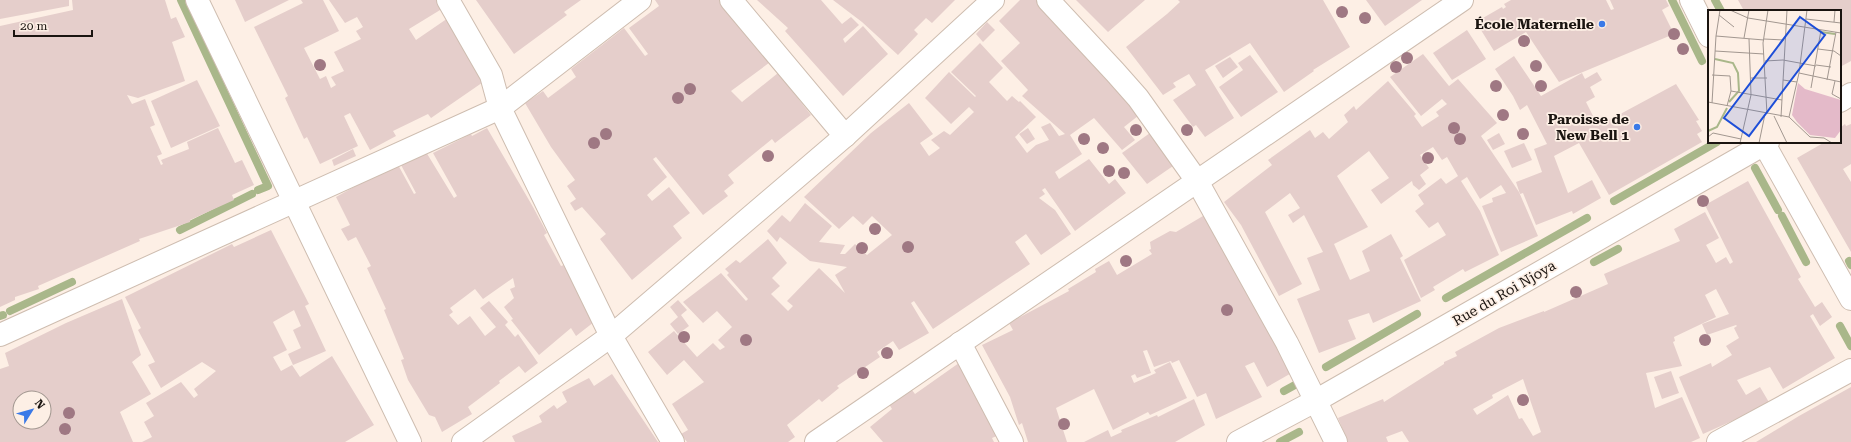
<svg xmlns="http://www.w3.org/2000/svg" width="1851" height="442" font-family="'Roboto Serif',serif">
  <rect width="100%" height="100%" fill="#fdefe5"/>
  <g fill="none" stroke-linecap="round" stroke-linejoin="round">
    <g stroke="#a9b78a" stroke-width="8">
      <path d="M181 0 268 186 258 190"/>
      <path d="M1672 0 1702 61"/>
      <path d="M1715 0 1721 11"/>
      <path d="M1755 168 1778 210"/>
      <path d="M1614 201 1717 142"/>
      <path d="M1782 216 1806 262"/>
      <path d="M180 230 252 194"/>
      <path d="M1849 261 1851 265"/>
      <path d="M1594 262 1618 249"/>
      <path d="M1446 298 1587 218"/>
      <path d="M10 311 72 282"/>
      <path d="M0 316 3 315"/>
      <path d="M1840 326 1851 346"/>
      <path d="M1326 367 1417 314"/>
      <path d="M1284 391 1304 380"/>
      <path d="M1280 442 1299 432"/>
    </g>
  </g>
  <g fill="#e5cecb" fill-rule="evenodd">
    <path d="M0 0H69V6L0 19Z"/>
    <path d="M72 0H165L171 19 176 17 185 37 172 42 185 81 138 98 127 95 132 104 145 99 155 125 150 127 162 154 157 156 161 165 163 164 161 160 189 149 187 142 218 128 235 163 242 160 254 185 232 195 234 200 190 220V222L139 239 140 241 38 286 39 289 15 297V300L0 307V26L73 10Z"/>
    <path d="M235 0H289L245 22Z"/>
    <path d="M301 0H323L339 31 304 48 320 79 326 76 331 88 336 85 331 77 344 71 334 52 361 39 356 31 363 27 357 17 345 23 329 0H440L445 7 409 29 416 40 451 16 489 78 431 118 428 114 393 131 396 136 370 150 350 113 344 116 358 146 320 164 307 137 304 139 285 98 288 96 254 27 303 3Z"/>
    <path d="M476 0H581L564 12 567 15 514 54Z"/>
    <path d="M655 0H721L773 60 731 91 742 102 778 73 811 115 775 143 772 139 728 175 734 183 724 191 728 196 703 215 656 157 653 159 667 177 647 195 652 201 669 187 690 213 673 226 682 238 632 280 600 239 606 234 582 207 575 211 570 203 576 199 567 186 575 180 551 147 525 103 543 91 548 98 576 77 571 69 624 28 645 56 648 54 629 28 659 6Z"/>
    <path d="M757 0H821L842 24 851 17 859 25 843 39 845 43 863 26 888 54 843 96 785 31 788 28Z"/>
    <path d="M833 0H955L932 23 926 18 914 30 918 34 898 55 862 22Z"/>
    <path d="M1020 0H1039L1143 112 1124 127 1135 140 1122 150 1094 118 1070 135 1082 154 1055 172 1059 179 1089 159 1109 184 1115 179 1126 193 1075 231 1045 188 1042 190 1045 194 1039 198 1055 210 1071 234 1041 255 1026 234 1015 242 1030 264 933 329 914 301 911 303 929 333 899 350 893 341 877 352 880 357 837 386 839 388 822 402 819 399 787 425 795 437 788 442H687L681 434 688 430 672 404 704 382 684 360 667 375 648 352 674 331 697 357 713 343 720 350 725 347 718 340 732 327 717 311 703 323 683 302 721 273 746 301 748 299 727 275 729 273 725 269 736 260 740 263 768 239 787 263 772 278 780 286 771 294 788 311 793 306 787 301 819 268 845 293 835 275 847 267 810 261 780 237 777 242 767 231 782 215 790 222 805 203 832 226 819 242 845 245 840 254H845L855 244 867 255 892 235 872 216 863 225 853 216 839 229 804 197 871 133 909 103 933 134 920 143 929 156 940 148 931 140 944 131 950 135 974 112 969 107 951 124 925 98 949 72 975 97 976 96 951 72 980 43 1003 68 989 82 1007 101 1012 96 1019 102 1020 101 1036 117 1015 137 1027 153 1036 145 1049 140 1041 127 1050 123 1059 136 1065 134 1022 96 1028 90 1001 61 1020 43 999 21Z"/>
    <path d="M1076 0H1145L1108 32Z"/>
    <path d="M1178 0H1323L1350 47 1313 70 1314 71 1284 92 1250 43 1205 70 1234 118 1205 137 1196 125 1193 127 1173 100 1196 85 1189 74 1173 83 1176 87 1163 95 1126 47 1167 14 1180 2Z"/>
    <path d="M1366 0H1422L1385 26Z"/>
    <path d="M1511 0H1606L1611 10 1614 9 1610 0H1666L1669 6 1662 10 1674 34 1559 82 1526 32 1494 51 1476 22 1502 7 1503 9 1506 7 1504 4Z"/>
    <path d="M1738 0H1851V61L1840 67V11H1739L1743 9Z"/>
    <path d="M987 22 995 30 983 42 976 34Z"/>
    <path d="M1467 30 1486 59 1452 80 1433 53Z"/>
    <path d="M1423 54 1449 86 1458 79 1497 123 1481 136 1519 192 1538 236 1501 252 1482 206 1493 202 1492 198 1506 193 1501 185 1480 199 1467 177 1461 181 1480 211 1499 255 1465 272 1463 269 1433 287 1435 290 1421 298 1404 260 1446 235 1438 222 1429 228 1415 211 1424 204 1418 195 1441 178 1446 184 1458 176 1447 157 1442 160 1433 147 1420 155 1429 168 1420 175 1426 184 1419 190 1413 185 1412 181 1381 204 1371 190 1389 178 1369 151 1337 176 1368 227 1334 244 1350 280 1370 271 1362 251 1391 234 1403 256 1400 258 1421 301 1373 323 1369 313 1348 320 1356 339 1319 353 1297 299 1320 290 1307 258 1323 252 1304 215 1293 223 1288 215 1300 208 1290 193 1265 212 1302 284 1279 296 1241 225 1224 202 1272 165 1268 160 1310 130 1315 138 1323 132 1329 139 1348 122 1344 115 1354 106 1356 110 1388 81 1416 114 1414 116 1422 127 1439 116 1436 112 1447 104 1442 99 1421 116 1390 77Z"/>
    <path d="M1250 55 1278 92 1241 117 1219 87 1243 70 1238 63Z"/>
    <path d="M1514 56 1541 96 1582 73 1585 79 1597 72 1602 80 1590 87 1595 97 1586 102 1598 126 1676 84 1699 120 1696 121 1702 131 1697 134 1702 142 1609 195 1579 143 1554 156 1568 193 1592 180 1601 198 1573 214 1572 211 1536 225 1523 193 1520 194 1516 182 1542 172 1534 149 1547 144 1527 105 1520 110 1513 96 1495 69Z"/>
    <path d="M1230 57 1238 67 1223 78 1215 66Z"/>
    <path d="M197 80 220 126 171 148 151 101Z"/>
    <path d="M1845 124 1846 126 1851 124V164L1843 169 1851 182V252L1797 158 1825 142H1840V128Z"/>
    <path d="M487 128 533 207 547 233 544 235 561 266 564 265 591 310 594 322 576 336 571 328 539 355 511 320 513 319 504 307 514 298 510 289 515 287 513 278 483 299 475 289 450 308 453 312 449 315 458 325 470 316 485 336 496 327 480 308 489 301 508 322 505 325 515 337 518 334 538 363 525 373 519 366 499 381 500 383 468 407 472 414 442 432 435 417 429 415 408 380 401 360 404 359 384 310 386 309 367 268 371 266 356 237 348 241 341 229 350 225 336 197 397 163 414 194 416 193 401 165 426 152 454 198 457 196 433 153 471 134 472 136Z"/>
    <path d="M1028 128 1035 139 1027 144 1019 134Z"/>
    <path d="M1150 133 1173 166 1147 184 1122 153Z"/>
    <path d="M1499 133 1505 144 1493 150 1487 140Z"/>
    <path d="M1524 143 1532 160 1512 168 1504 151Z"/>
    <path d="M353 149 356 156 334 166 332 160Z"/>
    <path d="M1748 181 1801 277 1798 279 1815 307 1822 302 1832 317 1820 326 1813 314 1810 316 1835 358 1783 389 1770 367 1737 380 1746 395 1760 387 1770 404 1703 434 1679 377 1711 363 1712 367 1732 355 1726 346 1739 338 1734 328 1737 326 1736 325 1707 335 1702 324 1729 314 1716 289 1705 295 1716 317 1674 337 1675 341 1673 342 1682 366 1646 373 1655 408 1682 397 1700 438 1691 442H1409L1402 431 1386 437 1388 442H1348L1338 418 1383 399 1384 402 1444 364V362L1457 356 1455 352 1499 328 1544 311V312L1608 284 1604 274 1680 241 1674 229 1705 212 1719 238 1706 245 1716 263 1726 257 1730 264 1733 262 1705 205ZM1523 379 1541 432 1533 436 1522 418 1519 419 1508 395 1477 415 1473 409 1493 398 1492 395Z"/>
    <path d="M1208 213 1295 371 1267 387 1254 362 1245 366 1262 397 1216 419 1206 393 1197 397 1179 360 1172 363 1171 361 1154 367 1147 350 1143 351 1151 373 1137 378 1135 374 1131 376 1134 383 1156 373 1154 370 1170 362 1187 398 1150 415 1148 412 1113 430 1094 389 1056 408 1067 442H1028L1022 423 1019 425 1010 397 982 345 1013 330 1009 323 1069 291 1068 289 1096 272 1095 269 1109 261 1117 275 1152 254 1149 250 1151 249 1150 242 1170 231 1176 232Z"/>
    <path d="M271 230 309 304 305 306 326 351 293 365 288 354 301 348 293 330 301 326 294 310 273 322 287 350 273 357 281 371 292 365 300 377 332 356 374 425 345 442H142L152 437 144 422 154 416 146 403 181 382 194 398 198 395 194 389 216 371 202 362 161 388 148 365 155 362 138 330 141 328 125 297 232 244 234 247Z"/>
    <path d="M122 299 141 355 132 362 151 394 120 412 133 442H0V369L9 366 5 353 66 323ZM20 398H44V422H20Z"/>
    <path d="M678 300 687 310 681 315 689 326 678 334 670 324 678 317 670 307Z"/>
    <path d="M959 363 999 435 992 438 994 442H883L870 427 892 409 886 399 908 385 915 394Z"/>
    <path d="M1671 371 1679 393 1662 399 1654 377Z"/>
    <path d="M612 374 658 442H515L512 436 542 422 539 416 554 405 557 409 567 402 562 392 589 378 594 386Z"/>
    <path d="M1851 387V442H1756L1799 416Z"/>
    <path d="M1194 399 1205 425 1175 442H1084L1108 430 1111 437 1122 432 1121 430 1157 415 1158 417Z"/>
  </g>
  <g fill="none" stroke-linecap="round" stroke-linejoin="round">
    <g stroke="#cebdb0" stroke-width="24">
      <g id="minor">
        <path d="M448 0 491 75 500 108 611 336 673 442"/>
        <path d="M731 0 845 136"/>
        <path d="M1048 0 1115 72 1138 98 1197 181 1287 343 1336 442"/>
        <path d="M1691 0 1709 36"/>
        <path d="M1763 142 1851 299"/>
        <path d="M0 335 500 108 640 0"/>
        <path d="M960 343 1012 442"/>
        <path d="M463 442 611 336 845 136 993 0"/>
        <path d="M816 442 1462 0"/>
        <path d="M1718 442 1851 370"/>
      </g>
    </g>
    <g stroke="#cebdb0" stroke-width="24">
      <g id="major">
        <path d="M197 0 410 442"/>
        <path d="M1840 101 1851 94"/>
        <path d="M1238 442 1317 400 1768 142"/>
      </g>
    </g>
    <use href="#minor" stroke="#fff" stroke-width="22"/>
    <use href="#major" stroke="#fff" stroke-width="22"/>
  </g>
  <g fill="#9f7883">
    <circle cx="1342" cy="12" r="6"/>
    <circle cx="1365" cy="18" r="6"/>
    <circle cx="1674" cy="34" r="6"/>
    <circle cx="1524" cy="41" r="6"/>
    <circle cx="1683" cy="49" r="6"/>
    <circle cx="1407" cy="58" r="6"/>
    <circle cx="320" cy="65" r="6"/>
    <circle cx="1536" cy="66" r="6"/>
    <circle cx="1396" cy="67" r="6"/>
    <circle cx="1496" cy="86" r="6"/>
    <circle cx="1541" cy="86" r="6"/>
    <circle cx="690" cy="89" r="6"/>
    <circle cx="678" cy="98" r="6"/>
    <circle cx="1503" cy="115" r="6"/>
    <circle cx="1454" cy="128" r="6"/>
    <circle cx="1136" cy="130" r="6"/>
    <circle cx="1187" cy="130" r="6"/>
    <circle cx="606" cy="134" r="6"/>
    <circle cx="1523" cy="134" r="6"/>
    <circle cx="1084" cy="139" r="6"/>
    <circle cx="1460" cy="139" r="6"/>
    <circle cx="594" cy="143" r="6"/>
    <circle cx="1103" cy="148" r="6"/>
    <circle cx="768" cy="156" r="6"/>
    <circle cx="1428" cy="158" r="6"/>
    <circle cx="1109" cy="171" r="6"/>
    <circle cx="1124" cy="173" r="6"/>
    <circle cx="1703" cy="201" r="6"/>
    <circle cx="875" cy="229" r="6"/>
    <circle cx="908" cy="247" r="6"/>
    <circle cx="862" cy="248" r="6"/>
    <circle cx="1126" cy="261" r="6"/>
    <circle cx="1576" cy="292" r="6"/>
    <circle cx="1227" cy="310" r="6"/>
    <circle cx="684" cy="337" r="6"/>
    <circle cx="746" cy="340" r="6"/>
    <circle cx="1705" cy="340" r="6"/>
    <circle cx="887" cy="353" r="6"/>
    <circle cx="863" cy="373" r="6"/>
    <circle cx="1523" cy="400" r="6"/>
    <circle cx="69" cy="413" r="6"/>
    <circle cx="1064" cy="424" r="6"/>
    <circle cx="65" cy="429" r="6"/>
  </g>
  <g fill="#3a79e7" stroke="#fdefe5" stroke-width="1.5">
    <circle cx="1602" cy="24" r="4"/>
    <circle cx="1637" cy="127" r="4"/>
  </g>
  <g text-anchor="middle" stroke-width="3.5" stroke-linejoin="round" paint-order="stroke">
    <g font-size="14" font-weight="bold" fill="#1a1410" stroke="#fdefe5" text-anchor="end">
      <text x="1594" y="29">École Maternelle</text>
      <text x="1629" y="124">Paroisse de<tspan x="1629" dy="16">New Bell 1</tspan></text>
    </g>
    <g font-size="14" fill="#1a1410" stroke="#fdefe5">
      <text transform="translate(1504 293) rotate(-30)" y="5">Rue du Roi Njoya</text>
    </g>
  </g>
  <g transform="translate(1708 10)">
    <rect width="133" height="133" fill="#fdefe5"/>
    <path d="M90 73 97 79 133 90V120L127 128 102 125 89 112 84 105Z" fill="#e4bac9"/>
    <path fill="none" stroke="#a9b78a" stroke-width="2" d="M113 22 127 24M7 49 25 53 30 63 31 81 21 92M0 121 9 117 19 98"/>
    <path fill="none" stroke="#a29790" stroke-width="1" d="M22 0 40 8 133 23M11 5 26 17M98 9 133 13M126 12 127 0M8 26 56 30M36 28 41 0M56 29 76 30M110 39 126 41 133 46M7 41 56 44M57 51 75 50 108 56M108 55 123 57M91 63 133 72M4 65 22 66 23 81 19 96M43 68H59M75 70 89 72M119 70 128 22M127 71 124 84 133 89M103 78 113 20M23 81 74 90M0 92 81 107 91 63 99 0M4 93 8 26 12 0M59 104 55 33 60 0M66 106 79 133M73 107 79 0M81 107 102 127 116 128 124 133M0 127 5 123 33 129M32 133 43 85 41 29M51 133 57 104"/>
    <path fill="#1d4ed8" fill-opacity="0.15" stroke="#1d4ed8" stroke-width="2" d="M92 7 117 25 41 126 16 108Z"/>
    <rect width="133" height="133" fill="none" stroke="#1a1410" stroke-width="2"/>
  </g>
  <g transform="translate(32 410) rotate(53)"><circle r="19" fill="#fdefe5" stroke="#a29790"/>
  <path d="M0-3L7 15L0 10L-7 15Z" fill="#3a79e7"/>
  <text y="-6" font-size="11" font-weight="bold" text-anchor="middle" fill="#1a1410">N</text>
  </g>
  <path d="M14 30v6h78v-6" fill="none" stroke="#1a1410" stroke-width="2"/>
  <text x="20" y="30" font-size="12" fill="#1a1410" stroke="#fdefe5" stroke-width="3" paint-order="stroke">20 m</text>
</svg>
